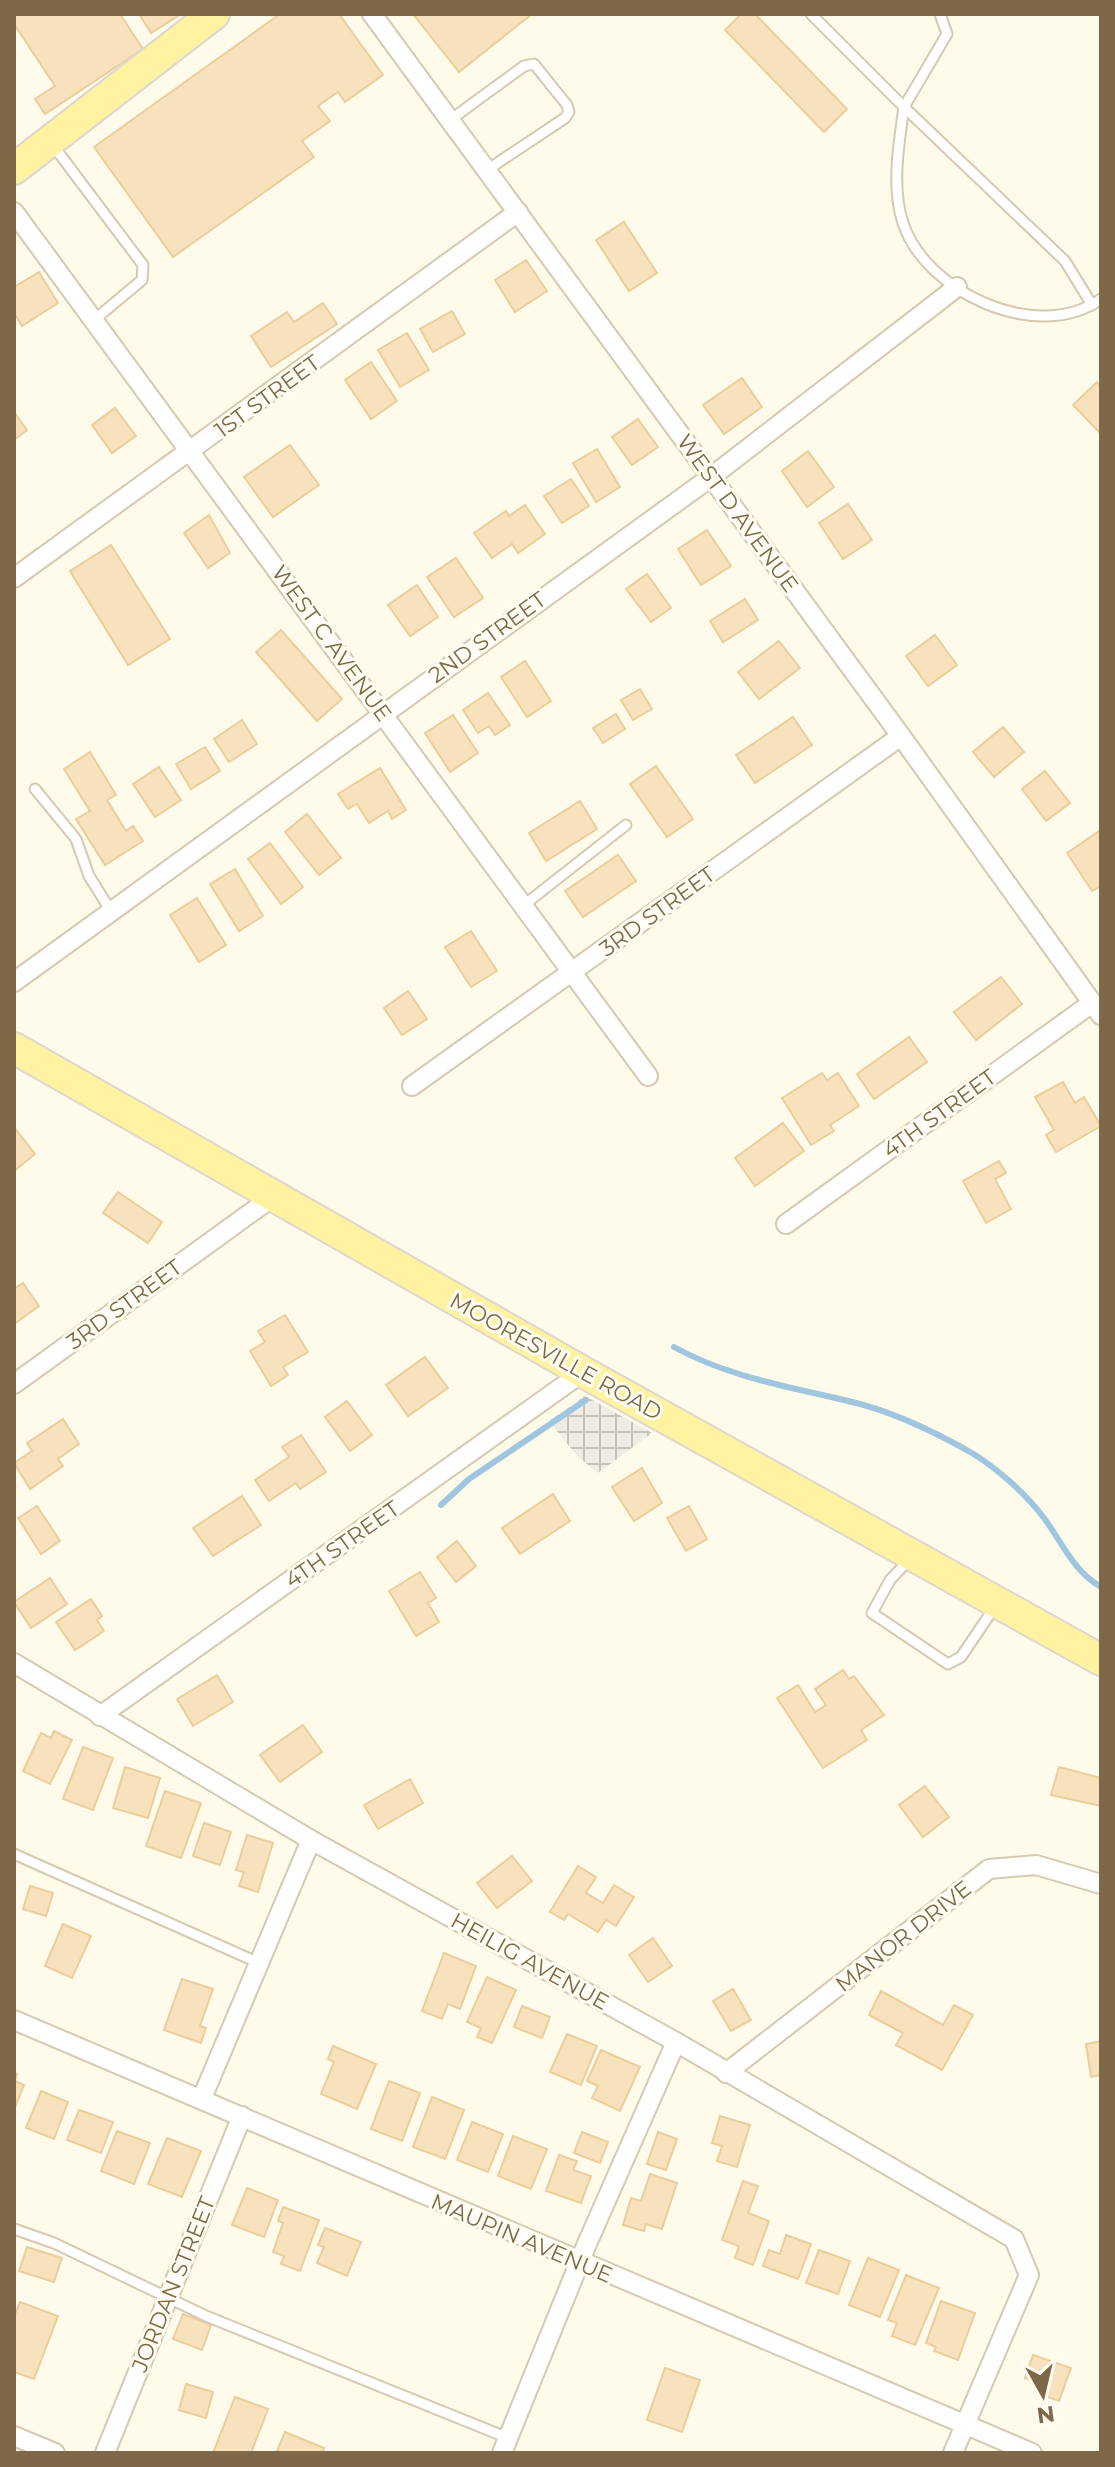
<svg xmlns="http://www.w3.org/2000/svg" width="1115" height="2467" font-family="Montserrat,sans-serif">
  <defs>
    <pattern id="industrial-grid" width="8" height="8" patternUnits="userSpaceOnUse" patternTransform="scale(2)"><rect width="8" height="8" fill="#f0ece3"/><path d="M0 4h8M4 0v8" fill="none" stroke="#c8c3ba"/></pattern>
  </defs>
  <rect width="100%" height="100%" fill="#fffbea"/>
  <path fill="url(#industrial-grid)" d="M585 1396 652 1433 598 1473 577 1456 549 1421Z"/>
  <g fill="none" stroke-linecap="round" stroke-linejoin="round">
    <g stroke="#a0c6df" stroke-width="6">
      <path d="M674 1347C728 1377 790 1387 848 1401 889 1410 935 1432 972 1453 998 1469 1026 1494 1044 1518 1062 1542 1073 1571 1101 1587"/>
      <path d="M441 1505 469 1479 586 1400"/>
    </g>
  </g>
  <g fill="#f8e2be" stroke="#ecce9c" stroke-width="2">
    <path d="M14 14H120L143 49 45 114 35 99 55 86 14 24Z"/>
    <path d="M139 14H181L151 33Z"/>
    <path d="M280 14H339L383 75 345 102 338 92 318 106 330 121 302 141 314 157 173 257 94 147Z"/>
    <path d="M413 14H532L459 72Z"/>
    <path d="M741 14H755L847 109 824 132 725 30Z"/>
    <path d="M624 222 657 273 629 291 596 240Z"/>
    <path d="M526 260 547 291 515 312 495 280Z"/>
    <path d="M39 272 58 303 22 326 14 313V287Z"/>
    <path d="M323 303 337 324 271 367 251 336 287 312 294 322Z"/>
    <path d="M452 311 465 334 433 352 420 329Z"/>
    <path d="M407 333 429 370 400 387 378 350Z"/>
    <path d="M371 362 397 401 371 419 345 380Z"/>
    <path d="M742 378 762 407 724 434 703 405Z"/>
    <path d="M1097 382 1101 387V434L1073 405Z"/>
    <path d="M115 408 136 436 112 453 92 425Z"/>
    <path d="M14 412 27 430 14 440Z"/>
    <path d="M638 419 658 447 632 465 612 437Z"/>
    <path d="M290 445 319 485 273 517 244 477Z"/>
    <path d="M597 449 620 487 596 502 573 463Z"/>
    <path d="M808 451 834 487 807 507 782 471Z"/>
    <path d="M571 479 589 506 562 523 544 496Z"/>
    <path d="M848 504 872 540 843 559 819 523Z"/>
    <path d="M525 505 545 534 518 553 512 544 492 558 474 533 506 511 509 516Z"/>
    <path d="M209 515 230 553 208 568 184 533Z"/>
    <path d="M707 530 731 566 701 585 678 549Z"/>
    <path d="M111 545 170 639 128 665 70 571Z"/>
    <path d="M456 558 483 598 454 617 427 577Z"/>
    <path d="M647 574 671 608 651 622 626 589Z"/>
    <path d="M417 585 438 617 410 636 388 605Z"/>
    <path d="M745 599 758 620 723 642 710 621Z"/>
    <path d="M281 630 342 699 317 721 256 652Z"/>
    <path d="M935 635 957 665 928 686 906 656Z"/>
    <path d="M779 641 800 668 759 699 738 672Z"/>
    <path d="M525 661 551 701 527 717 501 677Z"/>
    <path d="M640 689 652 709 633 720 621 700Z"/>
    <path d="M488 693 510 725 495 735 489 726 478 733 463 710Z"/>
    <path d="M616 714 625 729 603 743 593 728Z"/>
    <path d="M453 715 478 753 450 772 425 733Z"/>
    <path d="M793 717 812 745 755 783 736 755Z"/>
    <path d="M242 720 257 744 229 762 214 739Z"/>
    <path d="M1003 727 1024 752 994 777 973 752Z"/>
    <path d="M205 747 220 771 191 789 176 764Z"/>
    <path d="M90 752 116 795 107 800 126 831 133 826 143 841 105 865 76 819 90 811 64 769Z"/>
    <path d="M656 766 693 819 667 837 630 784Z"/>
    <path d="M159 767 181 800 155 817 133 784Z"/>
    <path d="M380 768 406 810 392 819 388 811 369 823 357 804 348 809 338 794Z"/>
    <path d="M1045 771 1070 803 1046 821 1022 789Z"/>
    <path d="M580 801 597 829 546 861 529 833Z"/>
    <path d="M307 814 341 858 319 875 285 832Z"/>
    <path d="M1101 830V886L1092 891 1067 853Z"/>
    <path d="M270 843 303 887 281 904 248 859Z"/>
    <path d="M618 855 636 881 583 917 565 891Z"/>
    <path d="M235 869 263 916 239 931 210 884Z"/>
    <path d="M197 898 226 945 199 962 170 915Z"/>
    <path d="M471 931 497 971 471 987 445 947Z"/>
    <path d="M1001 977 1022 1004 976 1040 954 1012Z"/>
    <path d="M408 991 427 1019 402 1035 384 1008Z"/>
    <path d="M909 1037 927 1062 874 1099 857 1074Z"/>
    <path d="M822 1073 827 1080 838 1073 859 1106 830 1125 834 1131 811 1145 782 1098Z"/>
    <path d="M1063 1082 1075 1103 1084 1097 1101 1126 1056 1152 1046 1135 1054 1130 1035 1097Z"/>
    <path d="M783 1123 804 1151 755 1186 735 1158Z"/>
    <path d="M14 1127 35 1154 14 1171Z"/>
    <path d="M999 1161 1006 1173 995 1179 1011 1209 986 1223 963 1181Z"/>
    <path d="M118 1192 162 1222 148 1243 103 1213Z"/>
    <path d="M23 1283 39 1306 14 1324V1289Z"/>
    <path d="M285 1315 308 1352 283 1367 288 1375 271 1386 250 1351 265 1342 258 1331Z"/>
    <path d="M425 1357 448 1388 408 1416 386 1385Z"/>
    <path d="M347 1401 372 1435 350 1451 325 1417Z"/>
    <path d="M63 1419 79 1444 58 1459 63 1466 30 1489 14 1463 32 1451 27 1443Z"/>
    <path d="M301 1435 326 1472 300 1489 296 1483 269 1501 255 1480 289 1457 282 1447Z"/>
    <path d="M642 1468 662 1503 634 1521 612 1487Z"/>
    <path d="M553 1494 570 1521 520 1554 502 1528Z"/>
    <path d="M242 1496 261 1525 213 1556 193 1528Z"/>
    <path d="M37 1506 60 1541 41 1554 18 1518Z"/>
    <path d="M689 1506 707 1539 686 1551 667 1518Z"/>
    <path d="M457 1541 476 1566 456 1582 437 1557Z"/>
    <path d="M420 1572 436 1598 428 1603 439 1622 416 1636 389 1591Z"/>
    <path d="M50 1578 67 1604 31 1628 14 1602Z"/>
    <path d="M91 1599 102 1616 97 1620 104 1631 75 1650 56 1622Z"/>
    <path d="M843 1670 849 1679 854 1676 884 1715 861 1730 867 1740 823 1768 777 1698 798 1685 815 1712 826 1705 815 1689Z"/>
    <path d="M217 1675 233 1702 193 1726 177 1699Z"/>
    <path d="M303 1725 322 1752 280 1782 260 1755Z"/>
    <path d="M54 1731 72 1740 50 1784 23 1771 41 1733 51 1738Z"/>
    <path d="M83 1747 113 1758 93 1810 63 1799Z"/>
    <path d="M125 1767 160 1778 148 1818 113 1808Z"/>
    <path d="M1059 1767 1101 1778V1806L1051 1795Z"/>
    <path d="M410 1779 423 1803 378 1829 364 1805Z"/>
    <path d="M925 1786 949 1817 923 1837 899 1805Z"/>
    <path d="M165 1791 201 1803 181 1858 146 1846Z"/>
    <path d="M204 1823 231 1832 220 1865 193 1856Z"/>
    <path d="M247 1835 273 1843 258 1892 239 1886 244 1872 236 1870Z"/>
    <path d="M512 1856 532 1881 497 1908 477 1883Z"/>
    <path d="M578 1866 596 1877 586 1893 603 1903 614 1885 634 1897 616 1926 606 1920 598 1932 568 1914 564 1920 550 1912Z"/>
    <path d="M30 1886 53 1893 46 1916 23 1909Z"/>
    <path d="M63 1924 91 1936 72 1978 45 1966Z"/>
    <path d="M653 1938 672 1966 648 1982 629 1955Z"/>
    <path d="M444 1953 476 1966 460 2009 448 2004 442 2019 422 2011Z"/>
    <path d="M487 1977 516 1990 492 2043 477 2037 481 2028 467 2022Z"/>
    <path d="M182 1979 213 1989 200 2026 206 2028 201 2043 164 2030Z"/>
    <path d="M733 1989 751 2020 731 2031 713 2001Z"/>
    <path d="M881 1991 943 2025 954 2005 973 2015 942 2070 896 2045 903 2033 869 2015Z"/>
    <path d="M522 2006 550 2017 542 2038 514 2027Z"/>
    <path d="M567 2034 597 2046 581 2085 550 2072Z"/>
    <path d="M1101 2041V2083L1100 2075 1091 2077 1086 2044Z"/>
    <path d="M333 2046 376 2064 357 2109 321 2094 334 2062 328 2059Z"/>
    <path d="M601 2050 640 2067 620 2111 592 2098 598 2086 587 2081Z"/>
    <path d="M14 2073 17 2074 15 2081 24 2085 14 2110Z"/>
    <path d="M389 2081 420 2093 402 2141 371 2129Z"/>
    <path d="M41 2091 68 2102 54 2139 26 2128Z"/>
    <path d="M432 2097 464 2110 445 2159 413 2147Z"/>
    <path d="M79 2110 113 2122 101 2153 67 2140Z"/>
    <path d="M720 2116 750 2125 737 2167 717 2161 722 2146 712 2143Z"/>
    <path d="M472 2122 503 2134 488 2172 457 2160Z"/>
    <path d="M117 2131 150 2143 134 2184 101 2171Z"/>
    <path d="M582 2132 608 2142 600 2163 574 2153Z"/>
    <path d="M658 2132 677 2139 666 2170 647 2164Z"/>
    <path d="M513 2136 547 2149 531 2189 498 2176Z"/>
    <path d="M167 2138 201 2151 182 2197 148 2184Z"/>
    <path d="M559 2155 577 2161 573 2170 591 2176 581 2203 546 2191Z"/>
    <path d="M650 2174 677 2183 662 2229 646 2224 644 2231 623 2225 631 2198 641 2201Z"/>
    <path d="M743 2181 758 2186 748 2213 769 2221 753 2265 735 2258 739 2246 722 2240Z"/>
    <path d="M247 2188 278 2200 264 2237 232 2225Z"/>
    <path d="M283 2207 319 2220 300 2271 281 2264 284 2256 273 2252 283 2223 278 2221Z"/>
    <path d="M325 2228 361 2242 347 2276 317 2263 324 2247 318 2245Z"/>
    <path d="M786 2235 811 2244 798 2279 763 2266 769 2250 780 2254Z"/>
    <path d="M27 2247 62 2258 54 2282 19 2271Z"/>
    <path d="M819 2250 850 2261 838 2294 806 2283Z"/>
    <path d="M868 2258 899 2270 880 2317 849 2305Z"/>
    <path d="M906 2275 939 2288 915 2345 892 2336 897 2323 888 2320Z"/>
    <path d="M941 2301 975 2313 958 2360 934 2351 936 2347 926 2343Z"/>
    <path d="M20 2302 58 2316 34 2379 14 2372V2317Z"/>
    <path d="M183 2314 211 2325 202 2350 173 2339Z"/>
    <path d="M1033 2355 1071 2368 1059 2401 1039 2394 1043 2384 1025 2378Z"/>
    <path d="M665 2368 700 2380 682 2432 647 2420Z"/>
    <path d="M186 2384 213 2392 206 2418 179 2410Z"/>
    <path d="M235 2397 268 2409 251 2453H213Z"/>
    <path d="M285 2432 324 2448 322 2453H276Z"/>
  </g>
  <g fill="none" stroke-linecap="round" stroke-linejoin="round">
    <g stroke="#d6c9af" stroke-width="13">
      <g id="lane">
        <path d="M811 14 904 107C899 143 891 187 903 223 926 293 1038 344 1101 299"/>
        <path d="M940 14 947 34 904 107 1065 261 1092 305"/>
        <path d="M450 120 524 66 534 64 567 105 569 112 565 118 487 170"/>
        <path d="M52 144 143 265 142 280 94 320"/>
        <path d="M35 789 76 839 89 876 111 911"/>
        <path d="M524 905 626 825"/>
        <path d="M911 1558 890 1580 872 1613 948 1664 961 1657 996 1605"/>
        <path d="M14 1854 259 1963"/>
        <path d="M14 2229 54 2243 206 2316 508 2438"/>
      </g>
    </g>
    <g stroke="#d6c9af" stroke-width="22">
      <g id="street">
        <path d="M372 14 901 736 1101 1015"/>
        <path d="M14 212 648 1076"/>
        <path d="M14 578 518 212"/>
        <path d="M14 982 711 477 957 287"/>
        <path d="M412 1086 901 736"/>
        <path d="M786 1224 1092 1003"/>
        <path d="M14 1384 274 1196"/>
        <path d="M14 1663 311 1840 676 2042 1014 2239 1029 2275 953 2453"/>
        <path d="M100 1716 583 1372"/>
        <path d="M14 2020 1032 2453"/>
        <path d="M726 2073 989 1869 1036 1865 1101 1884"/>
        <path d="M202 2098 311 1840"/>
        <path d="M14 2436 55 2453"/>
        <path d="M105 2453 242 2116"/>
        <path d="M502 2453 586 2246 676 2042"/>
      </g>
    </g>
    <g stroke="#ddd8cf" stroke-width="34">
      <g id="primary">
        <path d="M14 169 214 14"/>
        <path d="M14 1048 583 1372 1101 1660"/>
      </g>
    </g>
    <use href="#lane" stroke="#fff" stroke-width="9"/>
    <use href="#street" stroke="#fff" stroke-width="18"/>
    <use href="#primary" stroke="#fff2a0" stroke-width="30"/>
  </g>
  <g text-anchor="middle" stroke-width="6" stroke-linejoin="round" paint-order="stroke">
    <g font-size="22" fill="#7e6848" stroke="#fffdf2">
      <text transform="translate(267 396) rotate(-36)" y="8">1ST STREET</text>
      <text transform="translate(738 513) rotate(54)" y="8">WEST D AVENUE</text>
      <text transform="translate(487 637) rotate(-36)" y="8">2ND STREET</text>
      <text transform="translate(332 643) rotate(54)" y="8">WEST C AVENUE</text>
      <text transform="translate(657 911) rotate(-36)" y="8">3RD STREET</text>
      <text transform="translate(939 1113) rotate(-36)" y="8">4TH STREET</text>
      <text transform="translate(124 1304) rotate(-36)" y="8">3RD STREET</text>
      <text transform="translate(556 1356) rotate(29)" y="8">MOORESVILLE ROAD</text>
      <text transform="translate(342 1544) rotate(-35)" y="8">4TH STREET</text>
      <text transform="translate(903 1936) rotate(-38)" y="8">MANOR DRIVE</text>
      <text transform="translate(530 1961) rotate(29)" y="8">HEILIG AVENUE</text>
      <text transform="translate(522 2238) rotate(23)" y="8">MAUPIN AVENUE</text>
      <text transform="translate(173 2284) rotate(-68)" y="8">JORDAN STREET</text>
    </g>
  </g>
  <rect width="1115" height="2467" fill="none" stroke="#7e6848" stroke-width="32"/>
  <g transform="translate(1043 2395) rotate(172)" stroke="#fffdf2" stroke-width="6" paint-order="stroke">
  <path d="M0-6L14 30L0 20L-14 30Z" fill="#7e6848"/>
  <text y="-12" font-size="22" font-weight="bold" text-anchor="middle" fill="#7e6848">N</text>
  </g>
</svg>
